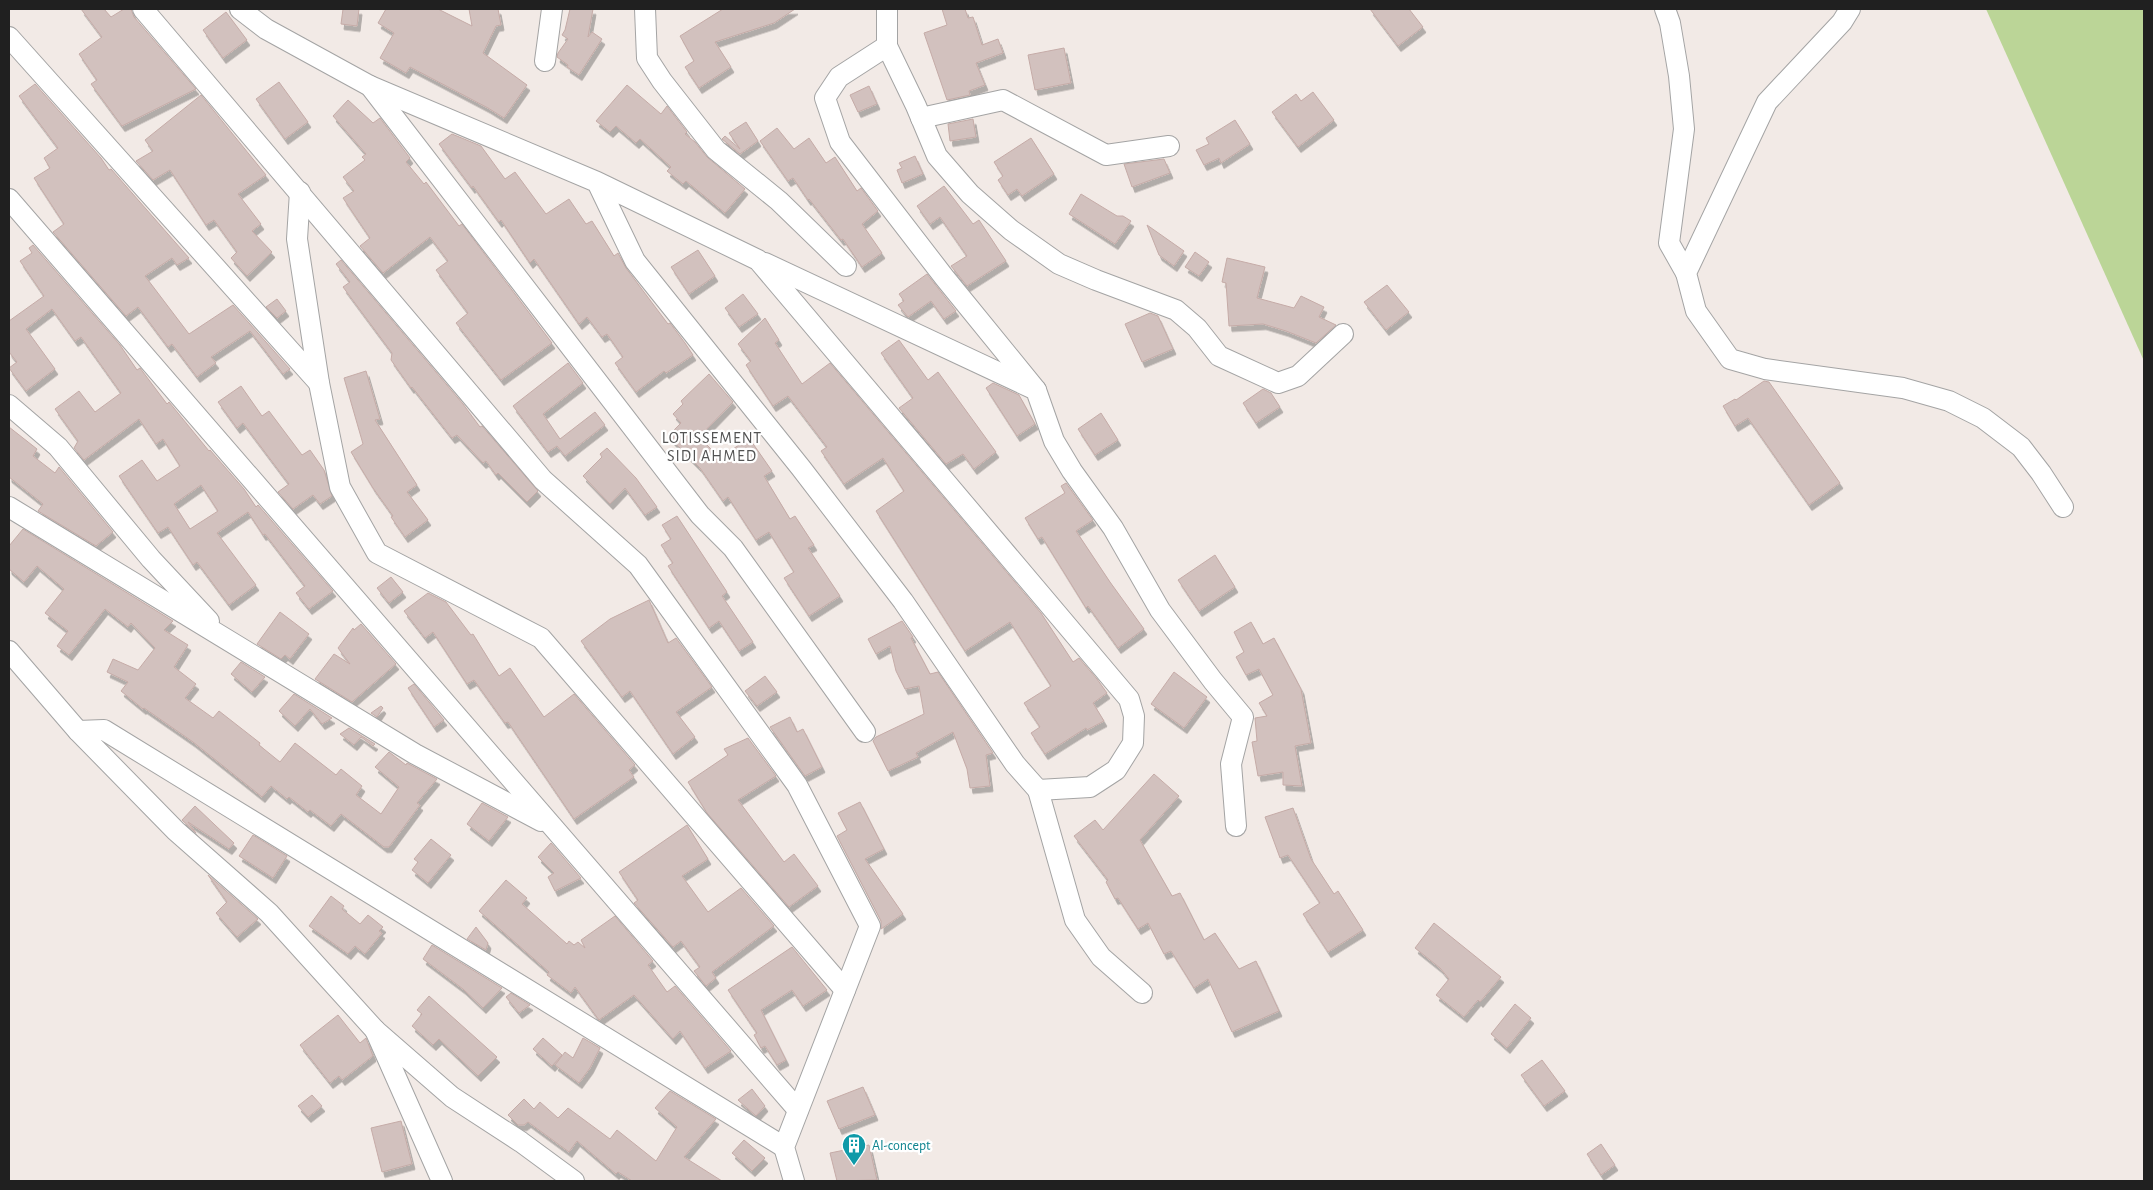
<svg xmlns="http://www.w3.org/2000/svg" width="2153" height="1190" font-family="'Alegreya Sans',sans-serif">
  <defs>
    <filter id="shadow"><feDropShadow dx="3" dy="5.5" stdDeviation="0" flood-color="#0004"/></filter>
  </defs>
  <rect width="100%" height="100%" fill="#f2eae6"/>
  <path fill="#bbd597" d="M1986 9H2144V361Z"/>
  <g fill="#d2c1be" stroke="#c5aba7" fill-rule="evenodd" filter="url(#shadow)">
    <path d="M81 9H104L111 17 124 9H131L134 17 196 89 122 126 91 84 97 80 79 54 102 37Z"/>
    <path d="M343 9H359L357 26 341 24Z"/>
    <path d="M386 9H438L472 26 469 9H498L501 25 496 26 483 53 527 85 504 118 488 108 410 67 406 73 380 58 394 33 378 23Z"/>
    <path d="M570 9H593L588 37 592 32 602 39 579 75 567 67 568 65 557 57 558 53 568 39 562 35 565 30Z"/>
    <path d="M723 9H795L774 23 715 42 731 67 699 88 685 67 694 61 680 36Z"/>
    <path d="M942 9H965L968 18 973 17 982 45 998 39 1003 53 976 63 985 85 969 91 970 95 947 100 924 33 947 25Z"/>
    <path d="M1370 9H1409L1423 27 1398 46Z"/>
    <path d="M226 12 247 40 223 58 203 30Z"/>
    <path d="M1064 48 1071 83 1035 90 1028 55Z"/>
    <path d="M279 82 308 122 285 139 256 99Z"/>
    <path d="M35 84 101 158 109 170 111 169 189 258 177 265 172 258 145 276 189 334 233 305 290 369 283 374 250 331 211 357 216 363 197 377 172 344 168 347 138 307 126 316 53 232 64 224 34 178 50 168 44 158 58 148 19 96Z"/>
    <path d="M627 85 661 114 667 106 687 132 685 134 695 142 707 157 745 189 725 213 686 181 683 184 667 171 671 167 640 139 636 143 616 126 610 132 596 121Z"/>
    <path d="M869 86 877 104 858 112 850 95Z"/>
    <path d="M1313 92 1334 120 1298 147 1272 112 1296 94 1301 101Z"/>
    <path d="M201 95 266 175 238 194 261 224 252 231 272 252 247 276 231 258 237 252 214 220 206 225 170 170 153 180 136 161 153 151 145 140Z"/>
    <path d="M348 100 373 123 380 118 410 158 406 162 424 184 426 182 459 226 462 224 552 343 501 380 456 323 468 313 436 270 448 261 430 237 383 273 360 246 370 238 343 198 354 191 343 177 365 160 362 157 366 154 333 116Z"/>
    <path d="M973 119 976 137 950 141 948 124Z"/>
    <path d="M1235 120 1250 144 1221 163 1219 158 1204 165 1196 150 1209 144 1206 138Z"/>
    <path d="M746 122 758 141 740 154 722 139 725 136 740 149 729 133Z"/>
    <path d="M777 128 794 149 809 138 826 163 835 157 857 191 861 188 878 211 862 224 882 253 862 267 843 239 841 240 809 199 808 200 793 178 788 181 760 141Z"/>
    <path d="M452 134 481 146 505 179 515 172 546 214 569 199 586 224 592 221 614 256 618 253 626 268 668 324 670 323 685 343 693 355 666 373 664 371 636 392 615 363 623 357 607 334 602 337 587 317 579 324 534 259 530 263 501 220 499 222 473 186 472 188 439 144Z"/>
    <path d="M1031 138 1054 174 1022 196 1017 189 1008 195 998 180 1003 176 994 162Z"/>
    <path d="M915 156 923 174 902 183 897 170 902 168 899 163Z"/>
    <path d="M1164 159 1170 173 1132 187 1124 164Z"/>
    <path d="M944 186 973 224 979 220 1006 261 967 286 951 266 967 256 940 217 930 224 917 206Z"/>
    <path d="M1081 194 1117 216H1123L1131 221 1115 244 1069 214Z"/>
    <path d="M1147 225 1184 251 1174 266 1159 255Z"/>
    <path d="M33 245 120 345 137 370 140 368 167 404 169 402 209 451 210 450 244 489 256 507 258 505 333 591 309 609 296 593 305 586 265 534 263 535 248 512 217 533 256 585 229 605 197 562 193 565 168 527 158 533 119 476 142 460 157 481 180 466 163 439 156 444 139 419 84 460 74 448 78 441 55 409 79 391 95 412 121 393 81 337 75 341 52 309 26 329 55 369 26 391 9 368 17 362 9 352V321L44 296 20 261 32 253 29 248ZM201 485 218 511 190 529 174 504Z"/>
    <path d="M698 250 715 276 689 294 671 267Z"/>
    <path d="M1195 252 1209 262 1199 276 1185 267Z"/>
    <path d="M1227 258 1265 267 1257 298 1294 308 1301 296 1324 307 1319 317 1336 325 1316 343 1286 331 1263 324 1229 326 1226 283 1222 282Z"/>
    <path d="M341 260 463 404 480 427 482 426 538 491 527 502 498 473 496 475 486 461 483 463 457 435 452 438 412 387 411 388 391 360 392 353 343 287 350 282 336 264Z"/>
    <path d="M927 274 956 311 944 319 931 301 908 317 898 305 904 301 899 294Z"/>
    <path d="M1387 285 1409 312 1386 330 1364 302Z"/>
    <path d="M743 294 758 314 739 327 725 308Z"/>
    <path d="M277 299 286 311 277 318 266 307Z"/>
    <path d="M1150 313 1158 316 1173 349 1142 362 1125 324Z"/>
    <path d="M765 318 779 340 775 343 802 384 830 363 1041 613 1073 662 1079 658 1097 679 1107 693 1093 703 1104 721 1087 730 1086 728 1045 754 1031 733 1040 727 1024 703 1051 686 1010 622 965 651 876 511 904 491 883 458 844 484 821 451 827 447 788 396 773 406 746 365 751 361 738 344Z"/>
    <path d="M899 340 928 380 938 372 996 452 974 469 963 454 946 464 899 408 913 398 881 353Z"/>
    <path d="M568 363 583 383 543 414 560 439 595 412 605 425 565 456 557 446 548 452 513 406Z"/>
    <path d="M366 371 380 419 375 420 417 485 407 492 428 520 405 537 391 517 393 516 373 488 351 452 363 444 344 378Z"/>
    <path d="M709 374 733 402 699 437 720 458 749 438 772 471 764 476 790 519 795 516 814 545 808 548 840 596 809 616 784 578 794 572 769 532 756 540 728 497 723 501 700 468 668 436 681 423 673 414 683 404 681 401Z"/>
    <path d="M1764 381 1769 382 1840 483 1809 505 1748 418 1735 426 1723 406 1735 399 1736 400Z"/>
    <path d="M993 383 1019 395 1035 424 1017 436 986 388Z"/>
    <path d="M241 386 262 416 269 411 302 455 310 450 324 470 332 496 320 504 313 495 293 509 278 492 289 484 243 423 237 428 218 402Z"/>
    <path d="M1263 389 1271 393 1280 407 1256 423 1243 403Z"/>
    <path d="M1101 413 1118 440 1095 455 1078 429Z"/>
    <path d="M9 427 37 449 33 456 55 473 59 467 113 532 96 546 38 511 43 504 9 477Z"/>
    <path d="M607 448 636 478 657 507 645 515 625 488 610 504 583 476 602 457 600 454Z"/>
    <path d="M1066 483 1093 520 1076 531 1110 582 1144 629 1118 648 1088 606 1086 608 1042 537 1038 539 1025 518 1065 493 1061 486Z"/>
    <path d="M677 516 727 592 722 596 753 642 739 651 719 621 709 628 668 566 673 563 661 545 671 539 662 525Z"/>
    <path d="M23 529 173 621 164 630 188 645 174 667 196 684 185 698 213 718 219 711 260 743 259 745 280 762 295 743 336 775 341 769 362 786 356 795 381 814 399 787 375 767 389 752 406 765 407 763 437 779 417 803 420 805 389 847H384L341 814 331 826 310 810 308 812 289 797 287 799 271 786 262 797 193 742 144 708 143 709 121 691 128 682 107 672 113 659 138 670 155 648 131 623 128 627 105 609 69 655 57 646 68 631 45 613 64 589 37 566 24 582 9 569V546Z"/>
    <path d="M1215 555 1235 587 1199 611 1178 580Z"/>
    <path d="M391 577 403 592 389 603 377 588Z"/>
    <path d="M428 593 446 602 471 635 473 634 499 676 510 668 544 717 574 694 635 765 629 770 634 777 574 819 508 722 505 723 474 680 467 684 433 632 425 638 404 611Z"/>
    <path d="M649 600 668 643 676 638 712 687 676 712 695 737 673 754 630 691 622 697 581 641 610 619Z"/>
    <path d="M280 612 309 634 290 659 285 655 281 659 257 644Z"/>
    <path d="M902 621 913 637 911 638 930 674 938 672 993 753 986 755 990 786 970 788 967 769 953 732 916 753 918 757 888 771 873 741 876 737 924 714 919 686 905 689 896 671 890 646 876 654 868 639Z"/>
    <path d="M1251 622 1263 644 1274 638 1301 689 1311 743 1295 746 1302 786 1283 785V772L1258 776 1252 742 1257 741 1255 718 1267 716 1259 703 1273 695 1259 669 1246 675 1236 657 1244 652 1234 632Z"/>
    <path d="M361 624 396 664 352 702 315 679 334 654 350 664 338 648 353 628 354 630Z"/>
    <path d="M241 662 265 677 252 692 231 674Z"/>
    <path d="M1174 672 1207 697 1184 728 1151 704Z"/>
    <path d="M765 676 777 692 757 706 745 691Z"/>
    <path d="M414 684 444 720 434 727 408 688Z"/>
    <path d="M294 694 332 718 322 724 310 709 295 726 279 711Z"/>
    <path d="M381 706 383 708 377 717 371 713Z"/>
    <path d="M790 717 797 732 803 729 822 767 805 776 770 727Z"/>
    <path d="M349 728 375 744 373 746 361 737 354 745 340 734Z"/>
    <path d="M748 738 776 776 738 800 784 862 794 854 818 886 789 907 707 813 688 782 728 755 724 749Z"/>
    <path d="M1154 774 1179 796 1140 840 1172 896 1180 893 1204 940 1215 933 1239 969 1256 961 1279 1011 1232 1032 1208 979 1194 988 1171 951 1164 954 1148 923 1138 929 1118 898 1115 899 1106 882 1108 880 1074 836 1095 820 1103 830Z"/>
    <path d="M860 802 884 849 865 859 903 914 881 929V921L837 836 847 830 838 813Z"/>
    <path d="M482 803 508 817 489 841 467 824Z"/>
    <path d="M195 806 234 843 229 849 188 822 196 833 182 820Z"/>
    <path d="M1293 808 1311 859 1334 894 1338 891 1363 930 1328 952 1303 914 1320 903 1288 855 1280 858 1265 817Z"/>
    <path d="M687 825 708 859 682 876 708 912 741 888 774 926 712 972 716 978 706 986 694 971 700 967 681 941 673 947 634 903 638 900 619 872Z"/>
    <path d="M253 835 287 856 273 878 239 856Z"/>
    <path d="M431 839 451 855 428 883 412 870 418 862 414 859Z"/>
    <path d="M551 843 581 878 555 891 548 877 554 873 538 857Z"/>
    <path d="M208 875 258 919 237 937 216 913 227 902Z"/>
    <path d="M506 880 527 898 522 904 567 944 569 941 574 945 578 942 585 948 581 940 615 916 653 961 648 965 667 992 675 986 731 1051 705 1068 680 1031 673 1039 634 995 599 1020 575 987 571 993 547 975 549 972 479 911Z"/>
    <path d="M331 896 344 906 342 909 360 924 368 915 383 927 379 931 382 933 365 954 355 946 348 954 309 926Z"/>
    <path d="M1434 923 1501 977 1480 1002 1478 1000 1464 1017 1436 995 1449 979 1440 968 1415 948Z"/>
    <path d="M476 927 488 943 486 950 467 939Z"/>
    <path d="M432 945 502 988 483 1008 463 989 423 959Z"/>
    <path d="M792 947 827 990 803 1006 792 990 761 1010 786 1060 777 1065 765 1046 761 1048 754 1035 757 1033 728 990Z"/>
    <path d="M511 993 530 1005 519 1013 506 997Z"/>
    <path d="M429 996 497 1057 478 1076 439 1039 433 1045 412 1026 422 1014 417 1010Z"/>
    <path d="M1515 1004 1531 1018 1507 1048 1491 1034Z"/>
    <path d="M338 1015 360 1043 366 1038 373 1056 342 1080 339 1076 330 1083 300 1045Z"/>
    <path d="M543 1038 562 1055 552 1066 533 1049Z"/>
    <path d="M583 1038 600 1048 590 1068 579 1083 555 1065 565 1052 573 1058Z"/>
    <path d="M1542 1060 1565 1091 1544 1106 1521 1075Z"/>
    <path d="M863 1087 875 1115 839 1129 827 1101Z"/>
    <path d="M752 1089 765 1106 756 1116 738 1100Z"/>
    <path d="M670 1091 716 1119 684 1157 722 1181H632L618 1172 616 1174 577 1141 569 1152 528 1122 524 1125H518L508 1115 524 1099 534 1109 540 1102 558 1118 568 1108 610 1139 617 1130 656 1161 677 1127 655 1108Z"/>
    <path d="M312 1095 322 1106 308 1117 298 1106Z"/>
    <path d="M401 1121 412 1164 382 1172 371 1128Z"/>
    <path d="M744 1140 765 1158 752 1171 732 1153Z"/>
    <path d="M1601 1144 1615 1165 1601 1175 1587 1154Z"/>
    <path d="M869 1145 877 1180 837 1181 830 1153Z"/>
  </g>
  <g fill="none" stroke-linecap="round" stroke-linejoin="round">
    <g stroke="#a4a4a4" stroke-width="22">
      <g id="minor">
        <path d="M143 9 543 480 638 565 797 785 870 926 784 1147 794 1181"/>
        <path d="M240 9 266 29 370 86 700 515 733 548 865 732"/>
        <path d="M645 9 647 58 662 81 716 150 779 201 846 266"/>
        <path d="M1665 9 1670 23 1679 76 1684 129 1669 243 1686 273"/>
        <path d="M1850 9 1842 22 1767 102 1686 273 1696 311 1730 359 1765 369 1903 388 1949 401 1983 418 2021 447 2041 473 2063 507"/>
        <path d="M9 37 319 383"/>
        <path d="M887 46V9"/>
        <path d="M545 61 552 9"/>
        <path d="M370 86 597 182 758 260 1129 699 1134 716 1133 743 1116 770 1090 787 1038 790 1015 764 903 601 801 468 635 261 597 182"/>
        <path d="M921 118 1003 100 1106 155 1169 146"/>
        <path d="M300 192 297 239 319 383 340 487 377 553 541 638 845 990"/>
        <path d="M9 199 798 1110"/>
        <path d="M765 263 1036 390 1054 441 1072 471 1113 528 1160 610 1213 681 1243 717 1231 764 1236 826"/>
        <path d="M1036 390 944 277 840 142 825 98 839 77 887 46 916 106 937 156 970 194 1011 230 1059 264 1096 280 1176 310 1197 328 1219 356 1278 383 1298 376 1343 334"/>
        <path d="M9 405 58 447 151 559 209 621"/>
        <path d="M9 507 415 754 541 821"/>
        <path d="M9 651 78 731 176 831 269 913 375 1030"/>
        <path d="M78 731 104 730 784 1147"/>
        <path d="M1038 790 1075 920 1101 957 1142 993"/>
        <path d="M442 1181 375 1030 452 1097 521 1142 574 1181"/>
      </g>
    </g>
    <use href="#minor" stroke="#fff" stroke-width="20"/>
  </g>
  <defs>
    <g id="building-pin" transform="scale(1.25)"><path d="M0 17L-7.5 6A9.5 9.5 0 1 1 7.5 6Z" fill="#0f9aa8" stroke="#fff"/><path d="M-4-6H4V6H1V3H-1V6H-4ZM-2.5-4.3h1.7v1.8h-1.7ZM.8-4.3h1.7v1.8H.8ZM-2.5-1h1.7V.8h-1.7ZM.8-1h1.7V.8H.8Z" fill="#fff"/></g>
  </defs>
  <g fill-rule="evenodd">
    <use href="#building-pin" x="854" y="1145"/>
  </g>
  <g text-anchor="middle" stroke-width="4.5" stroke-linejoin="round" paint-order="stroke">
    <g font-size="14" fill="#0d838f" stroke="#fff" text-anchor="start">
      <text x="872" y="1150">AI-concept</text>
    </g>
    <g font-size="16" letter-spacing="1" fill="#535353" stroke="#fff">
      <text x="712" y="443">LOTISSEMENT<tspan x="712" dy="18">SIDI AHMED</tspan></text>
    </g>
  </g>
  <rect width="2153" height="1190" fill="none" stroke="#202020" stroke-width="20"/>
</svg>
